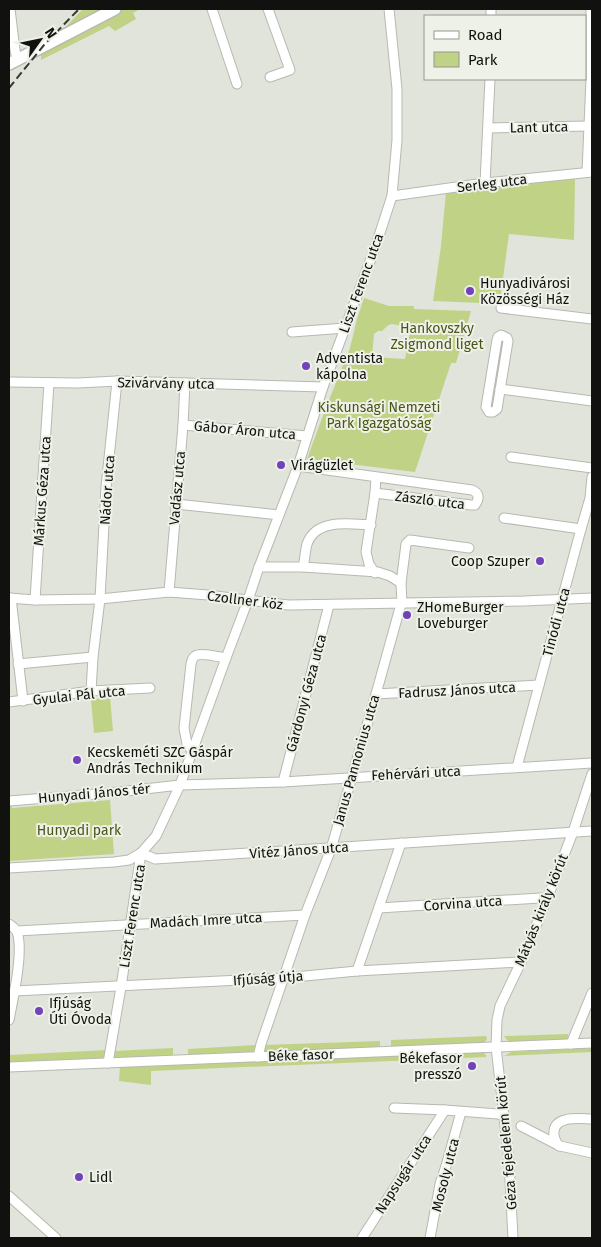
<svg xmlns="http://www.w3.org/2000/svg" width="601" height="1247" font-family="'Fira Sans',sans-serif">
  <rect width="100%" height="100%" fill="#e1e4da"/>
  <g fill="#c0d286" fill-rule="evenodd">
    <path d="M83 9H140L133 13 136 19 115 31 109 26 41 60V52Z"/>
    <path d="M575 178 574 240 509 234 500 300 481 297 480 303 433 301 441 246 446 192Z"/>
    <path d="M364 298 389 306H414V309L471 311 456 363H451L415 472 307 459 325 410 350 348 357 319ZM391 324 411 327 405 359 372 357 374 334 378 331H382L387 326Z"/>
    <path d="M110 697 113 731 94 733 91 699Z"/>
    <path d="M110 800 114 854 9 861V801H11L12 808Z"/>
    <path d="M568 1034V1040L513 1043 507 1040 504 1036Z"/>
    <path d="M486 1036 487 1039 485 1042 481 1043 391 1047V1040Z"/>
    <path d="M380 1041V1049L267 1053 264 1050V1045Z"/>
    <path d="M256 1045 253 1052 188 1055V1049Z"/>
    <path d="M173 1048V1055L113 1058 114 1051Z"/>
    <path d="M592 1048V1052L504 1056 511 1052Z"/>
    <path d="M107 1050 106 1058 9 1062V1055Z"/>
    <path d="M483 1052 486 1055V1057L151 1071V1085L119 1081 120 1066Z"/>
  </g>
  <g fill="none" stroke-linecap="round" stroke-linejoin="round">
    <g stroke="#b7b9b0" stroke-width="11">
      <g id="minor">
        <path d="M10 9 15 50 17 59"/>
        <path d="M212 9 237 84"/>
        <path d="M268 9 290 70 270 77"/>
        <path d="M491 16V9"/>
        <path d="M488 128 589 126"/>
        <path d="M587 172 591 79V9"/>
        <path d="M485 183 490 79"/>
        <path d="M392 196 485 183 592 172"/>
        <path d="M501 308 592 319"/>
        <path d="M292 332 345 328"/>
        <path d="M501 335 507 338 508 341 497 409 493 412H489L486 407 497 340 498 337Z"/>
        <path d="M9 382 78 383 117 381 323 387"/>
        <path d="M500 389 592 401"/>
        <path d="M183 425 307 436"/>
        <path d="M511 457 592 468"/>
        <path d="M298 466 472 490C479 493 480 498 475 505H471L375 493 376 477"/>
        <path d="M176 504 279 515"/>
        <path d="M504 518 581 529"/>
        <path d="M259 567H303L378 572 390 576 401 583"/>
        <path d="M303 567C305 559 305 551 307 544 316 518 350 524 371 525"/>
        <path d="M375 573 369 564 366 552 375 493"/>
        <path d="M169 592 183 425 185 383"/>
        <path d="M9 598 35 600 100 599 169 592 208 595 288 605 524 601 592 598"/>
        <path d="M11 598 23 701"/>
        <path d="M35 600 49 383"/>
        <path d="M402 604 401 583 406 544 410 540 469 548"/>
        <path d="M18 664 93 657"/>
        <path d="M91 691 93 657 100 599 106 487 117 381"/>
        <path d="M376 694 539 685"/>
        <path d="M9 702 91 691 150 688"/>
        <path d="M192 751 187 744 184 728 191 664C192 660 192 658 195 656 200 652 219 657 226 658"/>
        <path d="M517 767 581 529 590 498 592 477"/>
        <path d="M283 782 329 605"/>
        <path d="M9 801 109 793 180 785 283 782 592 763"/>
        <path d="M141 853 155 859 592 831"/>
        <path d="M9 868 114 862 129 860 141 853"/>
        <path d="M379 908 540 898 547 899"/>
        <path d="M9 924C12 926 15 928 17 932 24 951 13 999 9 1020"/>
        <path d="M17 931 305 915"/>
        <path d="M357 971 401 843"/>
        <path d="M14 991 284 978 357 971 521 962"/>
        <path d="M571 1044 592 993"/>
        <path d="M258 1057 261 1044 305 915 331 849 376 694 401 604"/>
        <path d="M108 1063 121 987 141 853 156 836 180 785 226 658 248 600 259 567 298 466 323 387 375 248 392 196 397 140V89L389 9"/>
        <path d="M9 1067 592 1043"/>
        <path d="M394 1108 445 1110 498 1114 504 1116"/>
        <path d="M521 1126 560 1146 592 1153"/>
        <path d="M559 1146C556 1142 553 1137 554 1131 556 1115 581 1119 592 1119"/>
        <path d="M9 1196 56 1238"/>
        <path d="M362 1238 445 1110"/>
        <path d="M430 1238 440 1184 446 1166 461 1112"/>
        <path d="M513 1238 509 1161 496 1047 497 1020 500 1006 521 962 547 899 573 832 592 774"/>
      </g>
    </g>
    <g stroke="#b7b9b0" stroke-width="14">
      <path id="major" d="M9 64 115 9"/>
    </g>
    <use href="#minor" stroke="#fff" stroke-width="9"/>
    <use href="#major" stroke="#fff" stroke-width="11"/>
    <path stroke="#373834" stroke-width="2" stroke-dasharray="8 4" stroke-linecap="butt" d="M9 88 44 45 79 9"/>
  </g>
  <g fill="#7342ba" stroke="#eef1e7" stroke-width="2">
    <circle cx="470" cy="291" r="5"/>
    <circle cx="306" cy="366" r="5"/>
    <circle cx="281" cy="465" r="5"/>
    <circle cx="540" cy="561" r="5"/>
    <circle cx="407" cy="615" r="5"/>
    <circle cx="77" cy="760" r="5"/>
    <circle cx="39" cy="1011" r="5"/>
    <circle cx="472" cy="1066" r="5"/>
    <circle cx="79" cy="1177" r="5"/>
  </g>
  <g text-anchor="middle" stroke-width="4" stroke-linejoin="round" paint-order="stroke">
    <g font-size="14" fill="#11120f" stroke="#eef1e7">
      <text transform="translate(539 127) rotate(-1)" y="5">Lant utca</text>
      <text transform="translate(492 183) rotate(-7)" y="5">Serleg utca</text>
      <text transform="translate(361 283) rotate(-70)" y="5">Liszt Ferenc utca</text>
      <text transform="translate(166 383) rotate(1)" y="5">Szivárvány utca</text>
      <text transform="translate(245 430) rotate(5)" y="5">Gábor Áron utca</text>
      <text transform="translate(177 488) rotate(-85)" y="5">Vadász utca</text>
      <text transform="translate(107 490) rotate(-86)" y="5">Nádor utca</text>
      <text transform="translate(42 491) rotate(-86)" y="5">Márkus Géza utca</text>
      <text transform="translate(430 500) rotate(7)" y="5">Zászló utca</text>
      <text transform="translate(245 600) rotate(7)" y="5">Czollner köz</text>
      <text transform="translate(556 622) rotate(-75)" y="5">Tinódi utca</text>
      <text transform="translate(457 690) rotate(-3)" y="5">Fadrusz János utca</text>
      <text transform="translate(306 693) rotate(-75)" y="5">Gárdonyi Géza utca</text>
      <text transform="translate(79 695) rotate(-6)" y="5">Gyulai Pál utca</text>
      <text transform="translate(356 760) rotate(-74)" y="5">Janus Pannonius utca</text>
      <text transform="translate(416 773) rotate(-3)" y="5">Fehérvári utca</text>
      <text transform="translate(94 793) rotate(-5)" y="5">Hunyadi János tér</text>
      <text transform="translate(299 850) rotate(-4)" y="5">Vitéz János utca</text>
      <text transform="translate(463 903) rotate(-4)" y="5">Corvina utca</text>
      <text transform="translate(541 910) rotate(-68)" y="5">Mátyás király körút</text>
      <text transform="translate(132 916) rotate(-81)" y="5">Liszt Ferenc utca</text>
      <text transform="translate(206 920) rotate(-3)" y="5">Madách Imre utca</text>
      <text transform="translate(268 978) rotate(-4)" y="5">Ifjúság útja</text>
      <text transform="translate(301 1055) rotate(-2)" y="5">Béke fasor</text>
      <text transform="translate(506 1143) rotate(-95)" y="5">Géza fejedelem körút</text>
      <text transform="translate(403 1174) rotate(-57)" y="5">Napsugár utca</text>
      <text transform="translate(445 1175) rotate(-76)" y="5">Mosoly utca</text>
    </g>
    <g font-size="14" fill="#11120f" stroke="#eef1e7" text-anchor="start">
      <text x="480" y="288">Hunyadivárosi<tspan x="480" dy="16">Közösségi Ház</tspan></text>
      <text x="316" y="363">Adventista<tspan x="316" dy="16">kápolna</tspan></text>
      <text x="291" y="470">Virágüzlet</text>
      <text x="530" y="566" text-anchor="end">Coop Szuper</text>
      <text x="417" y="612">ZHomeBurger<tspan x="417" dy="16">Loveburger</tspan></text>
      <text x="87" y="757">Kecskeméti SZC Gáspár<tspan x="87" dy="16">András Technikum</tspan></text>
      <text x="49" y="1008">Ifjúság<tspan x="49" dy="16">Úti Óvoda</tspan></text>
      <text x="462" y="1063" text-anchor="end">Békefasor<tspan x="462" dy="16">presszó</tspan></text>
      <text x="89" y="1182">Lidl</text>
    </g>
    <g font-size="14" fill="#4a5518" stroke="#eef1e7">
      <text x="437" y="333">Hankovszky<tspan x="437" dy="16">Zsigmond liget</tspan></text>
      <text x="379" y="412">Kiskunsági Nemzeti<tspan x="379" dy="16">Park Igazgatóság</tspan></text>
      <text x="79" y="835">Hunyadi park</text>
    </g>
  </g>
  <rect width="601" height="1247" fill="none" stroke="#11120f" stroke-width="20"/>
  <rect x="424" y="15" width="162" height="65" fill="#eef1e7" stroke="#969891"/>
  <rect x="434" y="31" width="25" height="8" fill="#ffffff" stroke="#969891"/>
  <text x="468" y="40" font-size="15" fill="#11120f">Road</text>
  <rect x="434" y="52" width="25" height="15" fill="#c0d286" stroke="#969891"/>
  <text x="468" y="65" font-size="15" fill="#11120f">Park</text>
  <g transform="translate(40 40) rotate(57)" stroke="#eef1e7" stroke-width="4" paint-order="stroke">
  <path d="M0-4L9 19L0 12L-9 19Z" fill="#11120f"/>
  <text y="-8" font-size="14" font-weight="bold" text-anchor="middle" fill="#11120f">N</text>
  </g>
</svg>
